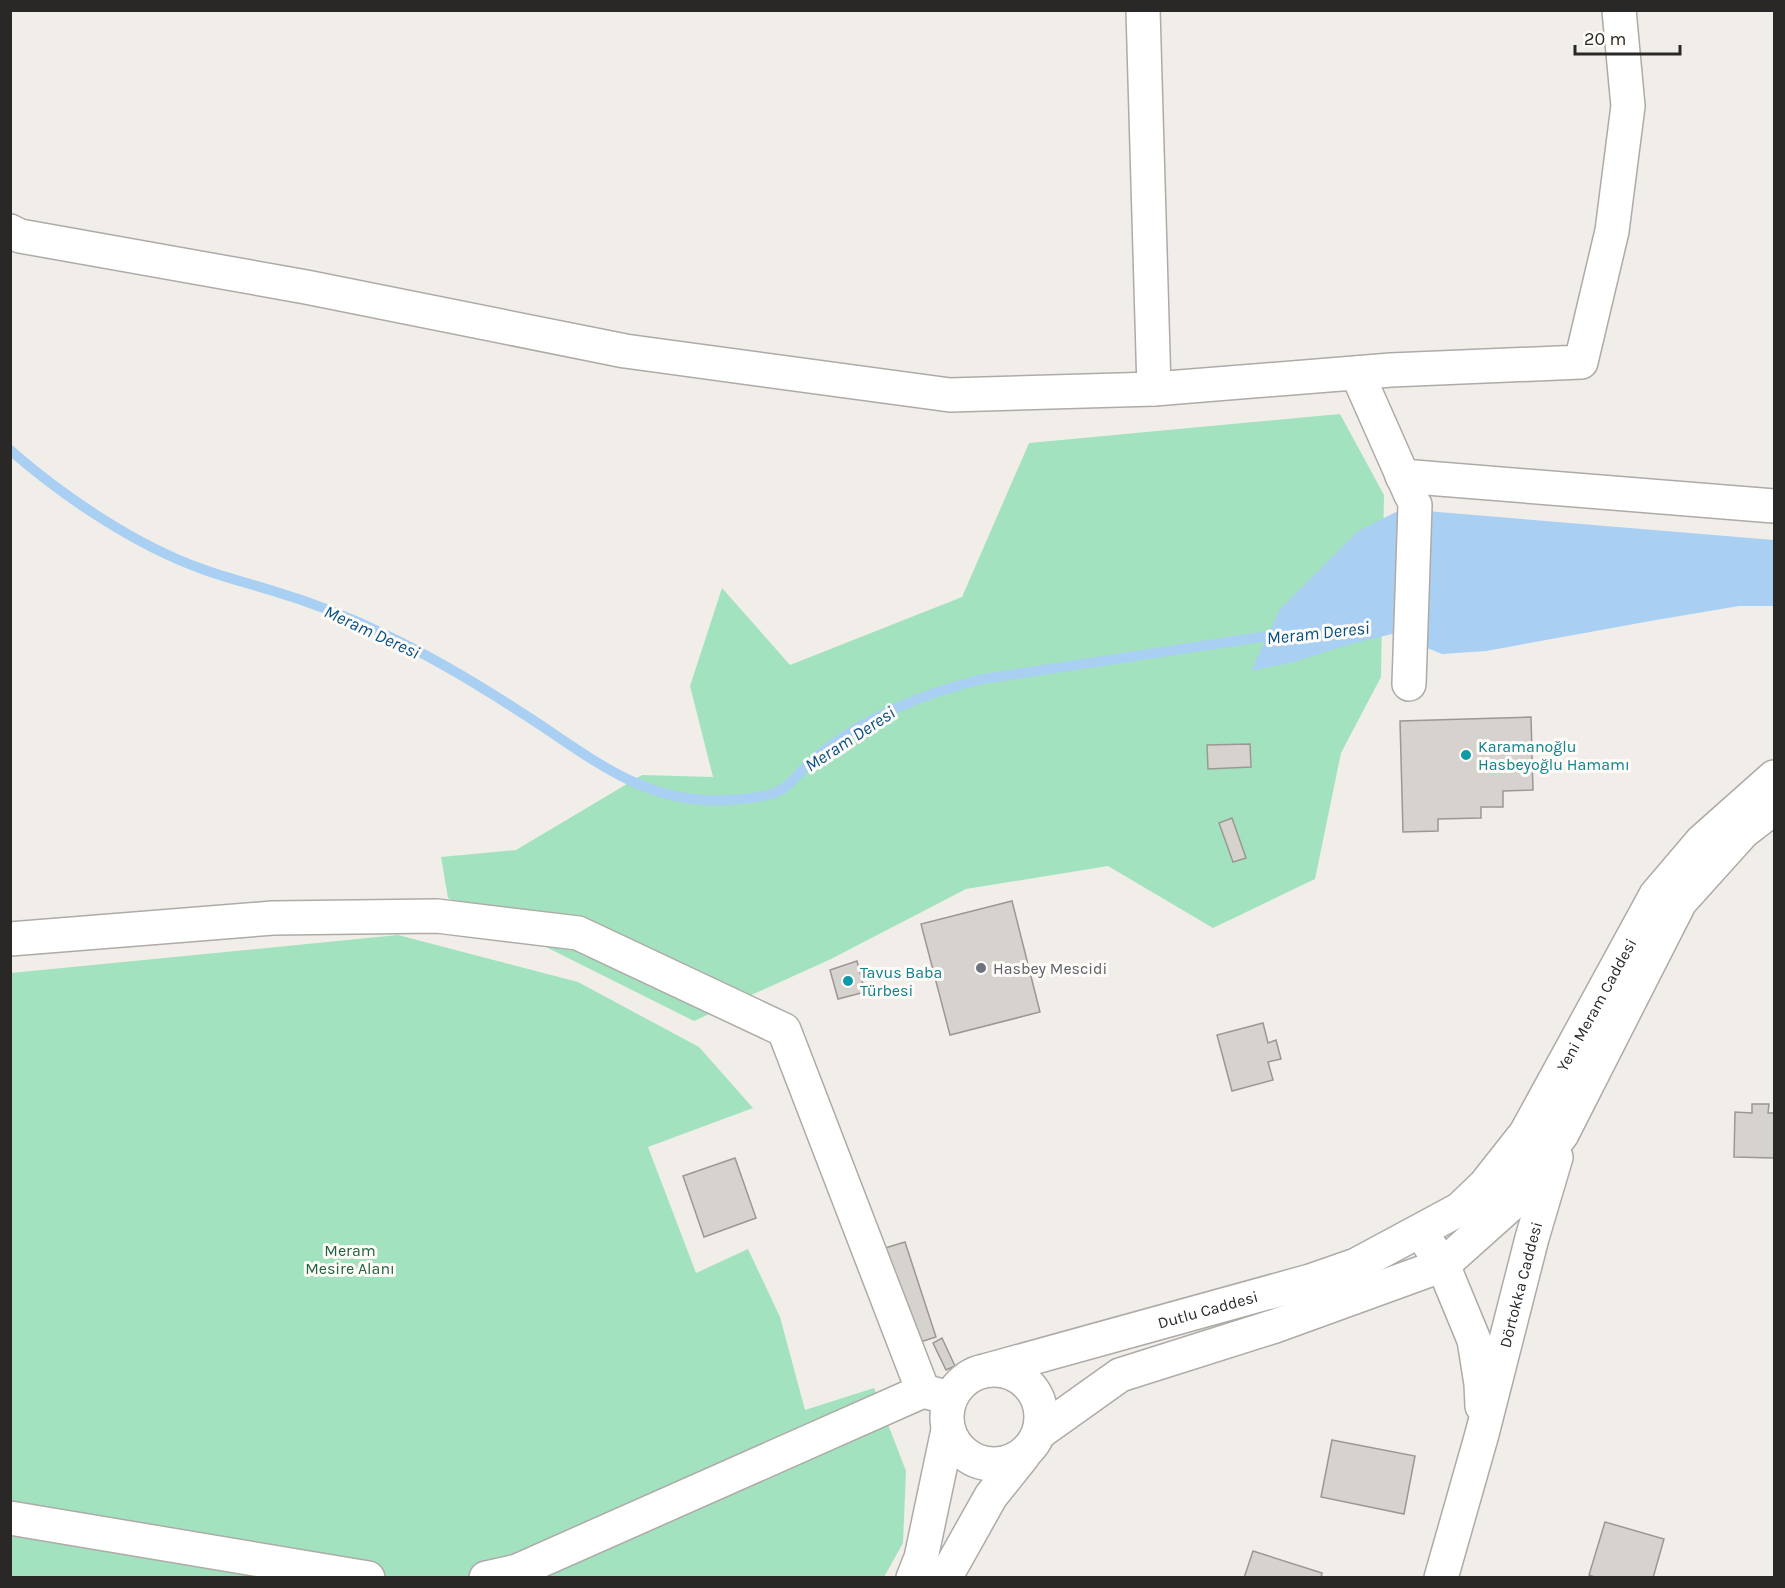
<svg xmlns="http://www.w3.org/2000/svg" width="1785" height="1588" font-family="Karla,sans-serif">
  <rect width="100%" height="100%" fill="#f1eee9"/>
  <g fill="#a3e2bf">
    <path d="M1340 414 1384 495 1381 677 1341 753 1315 879 1213 928 1108 866 966 889 831 959 694 1021 448 898 441 857 516 850 642 775 713 777 690 686 722 588 790 665 962 597 1029 443Z"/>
    <path d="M398 935 578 982 699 1047 753 1108 648 1147 696 1273 748 1249 780 1317 805 1410 874 1388 906 1471 903 1543 884 1577 11 1578V973Z"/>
  </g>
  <path fill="#a9cff3" d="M1402 509 1774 540V606H1739L1656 620 1486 651 1442 654 1392 634 1347 645 1294 662 1251 671 1280 609 1358 531Z"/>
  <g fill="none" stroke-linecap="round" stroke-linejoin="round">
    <path stroke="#a9cff3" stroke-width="10" d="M10 450C64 497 135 545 202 569 224 577 247 583 270 590 311 602 350 617 388 636 434 658 479 685 522 713 590 756 643 806 730 800 744 799 767 797 779 791 790 786 802 769 811 761 822 752 834 743 846 735 889 707 934 691 983 679L1281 634"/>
  </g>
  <g fill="#d6d3ce" stroke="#9b9894" stroke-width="1.5">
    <path d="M1531 717 1533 790 1503 791V807H1481V818L1438 819V831L1403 832 1400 721Z"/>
    <path d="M1250 744 1251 767 1208 769 1207 745Z"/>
    <path d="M1232 818 1246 858 1233 862 1219 823Z"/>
    <path d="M1012 901 1040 1012 950 1035 921 924Z"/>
    <path d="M857 961 865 992 838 999 830 970Z"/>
    <path d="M1263 1023 1268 1043 1276 1040 1281 1059 1268 1062 1273 1080 1232 1091 1217 1035Z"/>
    <path d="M1752 1104H1769L1768 1113H1774V1158L1734 1157 1735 1112 1752 1113Z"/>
    <path d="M735 1158 756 1218 704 1237 683 1176Z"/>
    <path d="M905 1242 936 1337 917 1343 885 1248Z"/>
    <path d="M942 1338 955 1366 946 1370 933 1343Z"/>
    <path d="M1332 1440 1415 1456 1404 1514 1321 1497Z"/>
    <path d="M1605 1522 1664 1539 1653 1578H1597L1589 1575Z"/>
    <path d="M1253 1551 1322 1573 1321 1578H1244Z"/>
  </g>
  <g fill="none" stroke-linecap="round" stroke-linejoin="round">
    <g stroke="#aeaba7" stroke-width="36">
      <g id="street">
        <path d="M1143 10 1154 389"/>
        <path d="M10 231 20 236 306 287 625 351 950 395 1154 389 1391 370 1581 362 1612 231 1628 106 1619 10"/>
        <path d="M1357 373 1411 495"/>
        <path d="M1402 476 1774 506"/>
        <path d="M10 939 273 918 437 916 578 933 784 1030 923 1391"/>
        <path d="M10 1518 368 1578"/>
        <path d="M486 1578 517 1571 923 1391 950 1398"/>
      </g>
    </g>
    <g stroke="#aeaba7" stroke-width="36">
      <g id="secondary">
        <path d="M1409 684 1415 505"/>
        <path d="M1430 1246 1443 1265 1474 1340 1481 1384 1482 1406"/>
        <circle cx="994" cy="1417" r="47"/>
        <path id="s1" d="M988 1370 1310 1281 1356 1265 1460 1209 1485 1185 1526 1133 1656 895 1702 841 1774 777"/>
        <path d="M1040 1432 1120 1375 1275 1326 1443 1265 1510 1205 1562 1134 1680 902 1743 832 1774 808"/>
        <path d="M913 1578 921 1558 948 1430"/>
        <path d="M945 1578 991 1496 1023 1456"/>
        <path id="s2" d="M1441 1578 1482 1434 1532 1238 1556 1157"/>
      </g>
    </g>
    <use href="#street" stroke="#fff" stroke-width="33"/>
    <use href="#secondary" stroke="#fff" stroke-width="33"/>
  </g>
  <g fill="#0f9aa8" stroke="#fffbf7" stroke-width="2">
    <circle cx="1466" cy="755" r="6"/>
    <circle cx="848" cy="981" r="6"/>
  </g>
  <circle fill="#6b7280" stroke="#fffbf7" stroke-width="2" cx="981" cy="968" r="6"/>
  <g text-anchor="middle" stroke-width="6" stroke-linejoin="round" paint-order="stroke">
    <g font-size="16" fill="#0d838f" stroke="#fffbf7" text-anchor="start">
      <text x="1478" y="752">Karamanoğlu<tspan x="1478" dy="18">Hasbeyoğlu Hamamı</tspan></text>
      <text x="860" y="978">Tavus Baba<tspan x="860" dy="18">Türbesi</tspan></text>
    </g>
    <g font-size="16" fill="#5b616d" stroke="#fffbf7" text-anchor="start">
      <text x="993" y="974">Hasbey Mescidi</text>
    </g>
    <g font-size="16" fill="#292826" stroke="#fffbf7">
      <text dy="6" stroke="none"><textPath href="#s1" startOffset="748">Yeni Meram Caddesi</textPath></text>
      <text dy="6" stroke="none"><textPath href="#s2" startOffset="304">Dörtokka Caddesi</textPath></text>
      <text dy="6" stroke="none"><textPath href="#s1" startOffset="228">Dutlu Caddesi</textPath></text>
    </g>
    <g font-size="16" fill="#206143" stroke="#fffbf7">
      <text x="350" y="1256">Meram<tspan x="350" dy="18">Mesire Alanı</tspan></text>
    </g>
    <g font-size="18" font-style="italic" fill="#055186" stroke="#fffbf7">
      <text transform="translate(372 632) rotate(25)" y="6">Meram Deresi</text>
      <text transform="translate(1318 633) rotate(-6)" y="6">Meram Deresi</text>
      <text transform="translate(850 739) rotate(-33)" y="6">Meram Deresi</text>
    </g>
  </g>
  <rect width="1785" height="1588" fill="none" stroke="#292826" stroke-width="24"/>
  <path d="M1575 45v9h105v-9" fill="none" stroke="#292826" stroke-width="3"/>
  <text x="1584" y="45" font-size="18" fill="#292826" stroke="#fffbf7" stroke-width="4.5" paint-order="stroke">20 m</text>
</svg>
